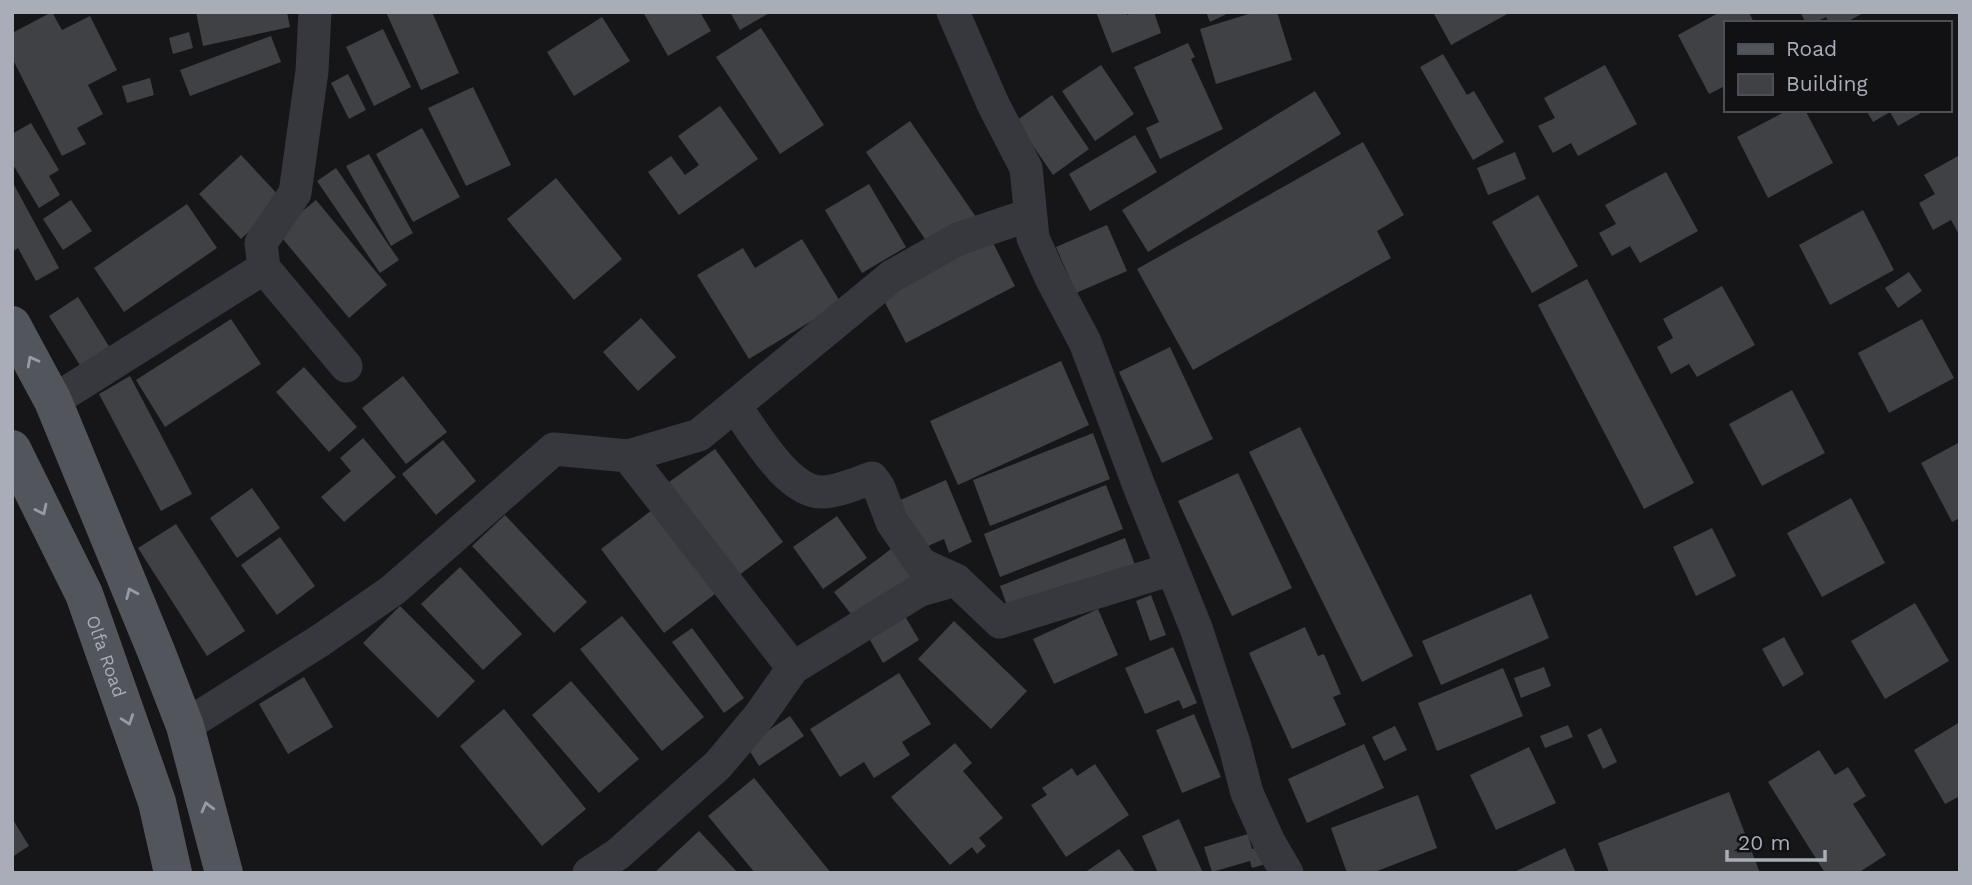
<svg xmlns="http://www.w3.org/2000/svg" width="1972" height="885" font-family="'Work Sans',sans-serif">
  <rect width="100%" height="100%" fill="#161618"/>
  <g fill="#404145">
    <path d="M52 12 62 30 90 16 117 70 88 85 103 114 77 128 86 144 62 156 12 58V33Z"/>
    <path d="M196 12H287L290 27 203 46Z"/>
    <path d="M386 12H432L459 73 421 90Z"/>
    <path d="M643 12H700L711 31 668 56Z"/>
    <path d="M730 12H771L740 30Z"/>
    <path d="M1096 12H1126L1127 15 1133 12H1154L1161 33 1112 53Z"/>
    <path d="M1206 12H1231L1210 22Z"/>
    <path d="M1255 12H1277L1292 60 1216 84 1200 29Z"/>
    <path d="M1433 12H1511L1451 45Z"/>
    <path d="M1720 12H1749L1754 23H1725V86L1709 94 1678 35Z"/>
    <path d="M1800 12H1865L1845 23H1829L1826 17 1814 23H1806Z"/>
    <path d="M602 17 630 61 574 96 547 52Z"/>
    <path d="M761 28 824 125 780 154 716 57Z"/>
    <path d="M383 29 411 87 374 106 346 47Z"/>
    <path d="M189 32 193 48 173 54 169 38Z"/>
    <path d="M271 36 281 62 190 96 180 70Z"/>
    <path d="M1188 43 1195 57 1191 59 1223 129 1160 159 1146 128 1159 122 1134 67Z"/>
    <path d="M1443 54 1467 95 1474 91 1504 142 1473 160 1420 67Z"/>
    <path d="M1101 65 1134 114 1095 141 1062 91Z"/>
    <path d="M1605 65 1637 124 1578 156 1571 143 1553 153 1538 126 1555 118 1544 98Z"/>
    <path d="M348 74 366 110 349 119 331 83Z"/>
    <path d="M150 78 154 95 127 103 122 86Z"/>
    <path d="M473 87 511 165 466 186 428 108Z"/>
    <path d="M1315 91 1341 134 1148 252 1122 210Z"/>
    <path d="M1052 95 1089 149 1053 175 1016 121Z"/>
    <path d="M720 106 758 159 679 215 648 172 671 156 685 175 699 165 678 136Z"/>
    <path d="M1788 110H1805L1833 163 1768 198 1737 137Z"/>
    <path d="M1866 110H1926L1898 126 1890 112 1873 122Z"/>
    <path d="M910 121 976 217 931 248 866 152Z"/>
    <path d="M31 123 59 170 49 176 60 195 39 208 12 163V134Z"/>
    <path d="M422 128 460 197 413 222 376 154Z"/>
    <path d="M1135 135 1157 172 1090 211 1069 174Z"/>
    <path d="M1363 142 1404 215 1377 231 1391 258 1193 370 1137 269Z"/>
    <path d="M1515 152 1526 179 1488 195 1477 168Z"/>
    <path d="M369 154 413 233 391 246 346 166Z"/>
    <path d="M241 155 283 200 241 239 199 194Z"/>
    <path d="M1960 155V236L1951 220 1933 230 1919 203 1935 194 1924 175Z"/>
    <path d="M336 168 399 260 380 273 317 181Z"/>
    <path d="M1666 172 1698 231 1640 263 1630 246 1612 256 1599 233 1616 224 1605 205Z"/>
    <path d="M556 178 622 259 574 300 507 219Z"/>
    <path d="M12 181 59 268 36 281 18 248 12 252Z"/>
    <path d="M869 184 906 247 862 273 825 210Z"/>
    <path d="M1538 195 1578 266 1532 293 1492 222Z"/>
    <path d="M71 200 92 231 63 250 43 219Z"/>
    <path d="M316 200 387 285 349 318 277 232Z"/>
    <path d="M187 204 217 248 124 312 94 268Z"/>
    <path d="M1863 210 1894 270 1830 305 1799 245Z"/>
    <path d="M1107 225 1127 271 1076 293 1056 247Z"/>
    <path d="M990 237 1015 286 906 343 881 295Z"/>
    <path d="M802 239 841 303 749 359 697 275 743 248 755 268Z"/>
    <path d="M1909 272 1922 291 1898 308 1885 288Z"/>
    <path d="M1587 279 1694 483 1644 509 1538 305Z"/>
    <path d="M1722 286 1755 345 1697 377 1689 364 1671 374 1657 347 1673 338 1663 319Z"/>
    <path d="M78 297 112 351 83 370 49 316Z"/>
    <path d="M641 318 676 357 638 391 603 352Z"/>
    <path d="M231 319 261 364 165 427 136 380Z"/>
    <path d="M1922 319 1954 378 1889 413 1858 353Z"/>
    <path d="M1170 347 1213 439 1162 463 1119 372Z"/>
    <path d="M1061 361 1089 425 958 485 930 421Z"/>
    <path d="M304 367 357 427 329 452 276 392Z"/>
    <path d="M130 376 192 494 161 511 99 394Z"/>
    <path d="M403 376 447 432 406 464 362 408Z"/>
    <path d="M1792 390 1825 453 1762 486 1729 424Z"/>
    <path d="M1300 427 1413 656 1362 682 1249 452Z"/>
    <path d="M1093 433 1110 479 990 526 973 480Z"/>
    <path d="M363 438 396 477 344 522 321 497 351 471 340 458Z"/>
    <path d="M443 440 476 481 436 515 402 474Z"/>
    <path d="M1960 442V518L1952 522 1921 463Z"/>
    <path d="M715 449 783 542 738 576 669 482Z"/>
    <path d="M1238 473 1292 588 1232 616 1178 501Z"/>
    <path d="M946 480 972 542 949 553 944 539 919 550 898 501Z"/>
    <path d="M1106 485 1123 529 1000 577 984 534Z"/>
    <path d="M252 488 280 528 237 558 210 518Z"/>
    <path d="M1851 498 1885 563 1822 597 1787 533Z"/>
    <path d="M652 510 715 594 664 633 601 549Z"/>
    <path d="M505 515 587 602 554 633 472 546Z"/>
    <path d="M837 516 867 558 823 589 793 547Z"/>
    <path d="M176 524 245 631 207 656 138 548Z"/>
    <path d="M1712 528 1736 576 1696 596 1673 547Z"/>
    <path d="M280 537 315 586 277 615 241 565Z"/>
    <path d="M1125 538 1135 565 1010 614 1000 586Z"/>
    <path d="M895 546 921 580 860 626 834 592Z"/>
    <path d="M460 567 522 634 483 670 421 604Z"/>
    <path d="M1531 594 1549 638 1441 685 1422 641Z"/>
    <path d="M1151 595 1166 635 1150 641 1136 601Z"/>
    <path d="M1915 603 1949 661 1885 699 1851 641Z"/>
    <path d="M400 606 475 681 438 718 363 643Z"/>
    <path d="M1098 609 1118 655 1054 684 1033 639Z"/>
    <path d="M902 611 919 640 883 663 866 633Z"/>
    <path d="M622 616 704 717 662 751 580 649Z"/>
    <path d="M954 621 1027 691 991 729 918 659Z"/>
    <path d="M1305 627 1318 656 1324 654 1341 694 1333 697 1346 725 1292 749 1249 653Z"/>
    <path d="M692 628 744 698 724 713 672 642Z"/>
    <path d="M1784 637 1804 674 1783 687 1762 649Z"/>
    <path d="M1173 647 1197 703 1183 709 1179 700 1145 714 1125 668Z"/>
    <path d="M1544 667 1551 686 1521 698 1514 678Z"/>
    <path d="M1503 668 1523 716 1437 751 1418 703Z"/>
    <path d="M899 673 931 724 902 742 910 755 874 778 864 762 840 777 810 729Z"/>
    <path d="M304 677 333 727 288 754 259 704Z"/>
    <path d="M571 681 639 759 599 793 532 715Z"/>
    <path d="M504 709 586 809 542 846 460 746Z"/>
    <path d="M1194 714 1221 777 1182 793 1156 730Z"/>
    <path d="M790 716 804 736 759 766 746 745Z"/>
    <path d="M1960 722V796L1945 804 1914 750Z"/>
    <path d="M1568 725 1573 737 1545 748 1540 736Z"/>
    <path d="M1395 726 1407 750 1384 761 1372 737Z"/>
    <path d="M1601 728 1617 762 1603 769 1587 735Z"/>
    <path d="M955 743 972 763 963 771 1003 818 979 838 986 846 977 854 972 847 950 865 891 797Z"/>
    <path d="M1364 744 1384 788 1307 823 1288 779Z"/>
    <path d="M1529 747 1556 803 1496 830 1470 775Z"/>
    <path d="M1819 750 1835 775 1848 767 1866 796 1853 804 1886 855 1858 873H1825L1768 782Z"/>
    <path d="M1095 764 1129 815 1066 857 1031 805 1047 795 1042 788 1072 768 1077 776Z"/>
    <path d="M754 778 831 873H755L708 816Z"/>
    <path d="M1729 792 1760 873H1609L1598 843Z"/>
    <path d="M1418 795 1437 848 1372 873H1347L1331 828Z"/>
    <path d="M12 818 29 846 12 857Z"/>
    <path d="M1179 819 1203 873H1158L1142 836Z"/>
    <path d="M699 831 738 873H654Z"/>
    <path d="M1248 834 1252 849 1264 846 1269 863 1252 868 1250 861 1212 872 1204 847Z"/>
    <path d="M1565 848 1576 873H1512Z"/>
    <path d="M1119 849 1136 873H1084Z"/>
  </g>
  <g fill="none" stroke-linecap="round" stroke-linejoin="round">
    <g stroke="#37383d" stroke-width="33">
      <path d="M315 12 312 71 295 193 261 243 264 268 346 366"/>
      <path d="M953 12 993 104 1026 168 1033 238 1051 278 1085 342 1139 486 1196 628 1234 743 1247 793 1269 842 1287 873"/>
      <path d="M53 401 264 268"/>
      <path d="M735 406C754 432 788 494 824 492 840 491 857 483 872 478L879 488 892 522 921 564 956 580 1000 622 1172 569"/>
      <path d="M628 456 793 668"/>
      <path d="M185 726 321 640 393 590 554 449 628 456 699 435 892 276 958 239 1029 215"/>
      <path d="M589 873 618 854 718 765 760 715 793 668 920 590 956 580"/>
    </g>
    <g stroke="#53555c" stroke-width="38">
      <path d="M12 325 53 401 156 651 185 726 224 873"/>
      <path id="s1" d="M12 449 84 594 157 802 173 873"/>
    </g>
  </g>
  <defs><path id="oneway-chevron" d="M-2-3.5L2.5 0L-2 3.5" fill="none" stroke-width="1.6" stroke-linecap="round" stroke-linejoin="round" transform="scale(1.75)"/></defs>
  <g stroke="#979ba6">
    <use href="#oneway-chevron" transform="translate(32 361) rotate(-118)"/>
    <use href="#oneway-chevron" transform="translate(42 510) rotate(64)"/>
    <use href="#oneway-chevron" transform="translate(131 593) rotate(-113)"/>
    <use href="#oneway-chevron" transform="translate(128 720) rotate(71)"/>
    <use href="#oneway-chevron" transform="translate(207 807) rotate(-105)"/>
  </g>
  <g text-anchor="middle" stroke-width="6" stroke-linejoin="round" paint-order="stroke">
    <g font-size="18" fill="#a8adb8" stroke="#111113">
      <text dy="6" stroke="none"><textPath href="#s1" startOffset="228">Olfa Road</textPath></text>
    </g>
  </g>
  <rect width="1972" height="885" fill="none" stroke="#a8adb8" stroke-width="28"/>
  <rect x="1724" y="21" width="228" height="91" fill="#111113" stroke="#4d4f55" stroke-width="2"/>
  <rect x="1738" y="44" width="35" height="10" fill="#53555c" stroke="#4d4f55" stroke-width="2"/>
  <text x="1786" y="56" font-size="21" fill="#a8adb8">Road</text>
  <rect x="1738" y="74" width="35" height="21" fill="#404145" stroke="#4d4f55" stroke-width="2"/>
  <text x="1786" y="91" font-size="21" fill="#a8adb8">Building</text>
  <path d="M1727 850v10h98v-10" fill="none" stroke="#a8adb8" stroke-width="3.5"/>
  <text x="1738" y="850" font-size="21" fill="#a8adb8" stroke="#111113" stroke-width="5" paint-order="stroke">20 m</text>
</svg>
